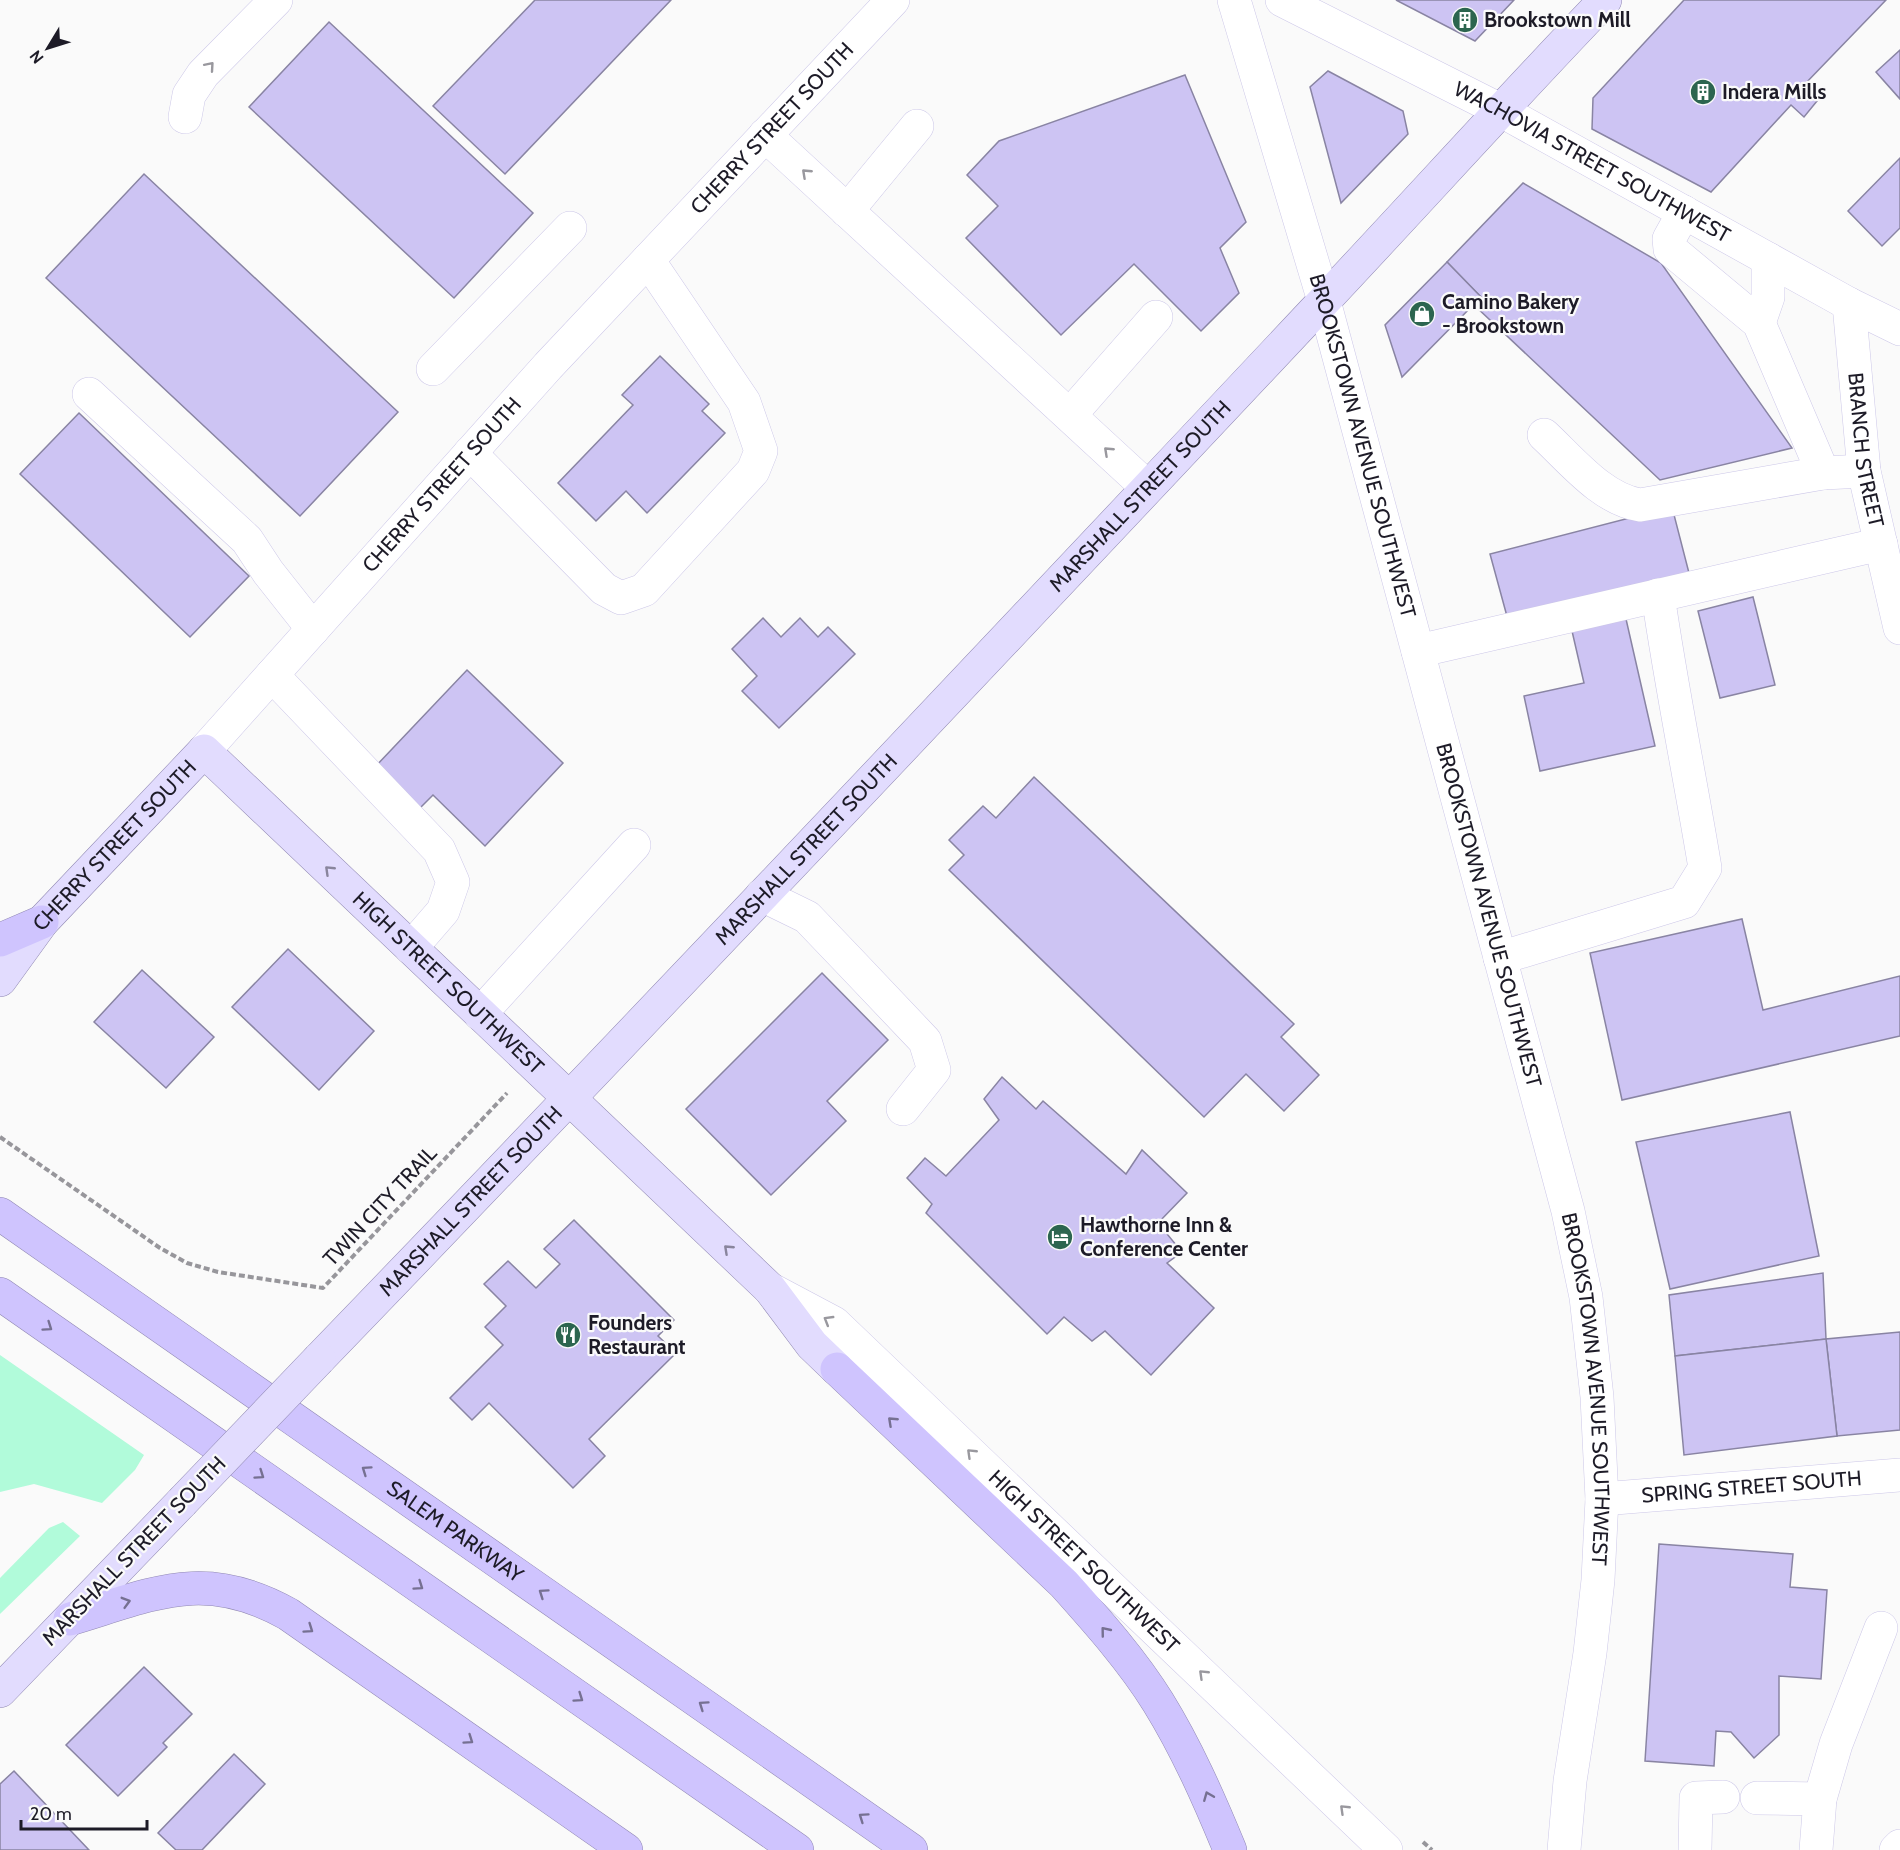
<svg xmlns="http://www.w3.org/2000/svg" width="1900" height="1850" font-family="Cabin,sans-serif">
  <rect width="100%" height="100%" fill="#fafafa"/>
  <g fill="#b1fbda">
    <path d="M0 1355 144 1455 135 1470 102 1503 34 1484 0 1492Z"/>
    <path d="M63 1522 80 1536 0 1614V1578L49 1528Z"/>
  </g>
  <g fill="#cdc4f3" stroke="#8984a3" stroke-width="1.5">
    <path d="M535 0H671L505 174 433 106Z"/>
    <path d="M1396 0H1514L1475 41Z"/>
    <path d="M1684 0H1886L1803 86 1817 101 1804 117 1791 105 1711 192 1592 129 1593 98Z"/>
    <path d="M329 22 533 213 454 298 249 107Z"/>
    <path d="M1900 50V99L1876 72Z"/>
    <path d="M1328 71 1403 111 1408 134 1341 203 1310 87Z"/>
    <path d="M1185 75 1246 222 1220 248 1239 293 1201 331 1134 264 1061 335 966 238 998 206 967 175 999 141Z"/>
    <path d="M1900 158V228L1882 246 1848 211Z"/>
    <path d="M144 174 398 412 300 516 46 278Z"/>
    <path d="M1523 183 1661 263 1792 448 1660 480 1473 304 1481 297 1447 262Z"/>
    <path d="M1447 262 1481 297 1402 377 1385 325Z"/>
    <path d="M660 356 709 404 702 411 725 433 647 513 626 491 596 521 558 483 633 405 622 395Z"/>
    <path d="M79 413 249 576 190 637 20 474Z"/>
    <path d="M1672 507 1689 573 1508 620 1490 554Z"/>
    <path d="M1753 597 1775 685 1720 698 1698 611Z"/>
    <path d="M763 618 781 637 800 618 818 637 828 627 855 654 779 728 742 691 757 676 732 649Z"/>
    <path d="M1626 619 1655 746 1540 771 1524 696 1584 683 1572 631Z"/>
    <path d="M467 670 563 763 485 846 433 795 418 810 374 768Z"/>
    <path d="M1034 777 1294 1024 1281 1037 1319 1075 1284 1111 1246 1074 1204 1117 949 870 964 855 949 840 983 806 996 818Z"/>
    <path d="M1742 919 1763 1010 1900 976V1036L1622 1100 1590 953Z"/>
    <path d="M288 949 374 1031 319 1090 232 1007Z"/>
    <path d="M142 970 214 1037 166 1088 94 1022Z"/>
    <path d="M822 973 888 1040 827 1101 846 1121 771 1195 686 1109Z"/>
    <path d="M1002 1077 1036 1109 1043 1101 1126 1174 1142 1150 1187 1193 1158 1223 1182 1252 1167 1263 1214 1308 1151 1375 1105 1331 1092 1341 1064 1317 1047 1334 926 1213 932 1204 907 1178 925 1158 946 1176 999 1120 984 1099Z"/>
    <path d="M1790 1112 1819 1256 1670 1289 1636 1142Z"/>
    <path d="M574 1220 674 1320 658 1336 676 1353 589 1439 605 1456 573 1488 489 1403 472 1420 450 1398 503 1345 485 1327 506 1306 484 1284 508 1261 536 1288 560 1264 544 1249Z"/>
    <path d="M1823 1273 1826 1339 1675 1356 1669 1295Z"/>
    <path d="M1900 1332V1430L1837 1436 1826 1339Z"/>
    <path d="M1826 1339 1837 1436 1684 1455 1675 1356Z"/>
    <path d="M1659 1544 1793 1554 1790 1587 1827 1590 1821 1679 1779 1676V1735L1754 1758 1731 1732 1716 1731 1714 1766 1645 1761Z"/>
    <path d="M144 1667 192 1714 163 1743 167 1747 118 1796 66 1745Z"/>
    <path d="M234 1754 265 1784 202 1850H176L158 1833Z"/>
    <path d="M14 1771 89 1850H0V1784Z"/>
  </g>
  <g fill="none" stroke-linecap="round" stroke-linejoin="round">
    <g stroke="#ccc7e8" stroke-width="34">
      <g id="minor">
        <path id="s1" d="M1234 0 1324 301 1568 1211 1586 1297 1597 1397 1602 1499 1598 1580 1590 1653 1570 1781 1564 1850"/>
        <path id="s2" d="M1282 0 1500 110 1849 304 1900 329"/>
        <path d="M185 117 189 95 203 74 276 0"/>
        <path d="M765 135 1147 487"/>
        <path d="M847 211 917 126"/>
        <path d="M1684 212 1669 239 1670 249 1759 323 1823 473"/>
        <path id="s3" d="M1849 304 1864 471 1900 628"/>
        <path d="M1759 323 1768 297V259"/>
        <path d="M433 369 570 228"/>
        <path d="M89 394 247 540 268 572 313 629"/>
        <path d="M1070 415 1156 317"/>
        <path d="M1544 435C1572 461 1602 499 1640 505L1823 473 1864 471"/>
        <path d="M470 453 604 589 621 598 644 590 753 471 761 451 744 402 648 260"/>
        <path d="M1418 651 1881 544"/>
        <path d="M272 675 439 850 453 882 443 911 411 948"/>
        <path id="s4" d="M204 751 548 366 893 0"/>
        <path d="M762 895 807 917 851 963 925 1041 934 1070 903 1109"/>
        <path d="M1500 958 1684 902 1705 868C1690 777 1671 686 1658 595"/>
        <path d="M480 1014 634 845"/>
        <path id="s5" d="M770 1289 834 1323 1386 1850"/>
        <path id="s6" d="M1602 1499 1900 1475"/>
        <path d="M1757 1798 1820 1799"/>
        <path d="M1695 1850 1696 1798 1723 1797"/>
        <path d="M1816 1850 1820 1799 1836 1744 1881 1628"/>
        <path d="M1896 1850 1900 1846"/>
      </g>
    </g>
    <g stroke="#9189b3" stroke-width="34">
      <g id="major">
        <path id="s7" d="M0 980 42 922 204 751 770 1289 812 1345 837 1369"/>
        <path id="s8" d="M319 1359C657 1009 990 656 1323 302 1417 202 1510 99 1605 0"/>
        <path d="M0 1691 182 1502"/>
      </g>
    </g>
    <g stroke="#9189b3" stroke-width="34">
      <g id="highway">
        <path d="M0 940 42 922"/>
        <path id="s9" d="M0 1214 911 1850"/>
        <path d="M0 1294 797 1850"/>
        <path d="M837 1369 1064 1584C1097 1621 1132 1660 1158 1702 1187 1749 1209 1799 1230 1850"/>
        <path d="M70 1619C154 1594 204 1567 288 1614L626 1850"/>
      </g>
    </g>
    <g stroke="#97969b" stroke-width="4" stroke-dasharray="6 3" stroke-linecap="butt">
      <path d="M0 1137 160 1248 187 1263 218 1272 323 1288 507 1093"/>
      <path d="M1423 1842 1432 1850"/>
    </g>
    <use href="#minor" stroke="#fff" stroke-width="33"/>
    <use href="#major" stroke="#e2dcfe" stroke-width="33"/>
    <use href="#highway" stroke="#cfc4fe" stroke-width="33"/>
    <g stroke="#9189b3" stroke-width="34" stroke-linecap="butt">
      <path id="major-bridge" d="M182 1502 319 1359"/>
    </g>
    <use href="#major-bridge" stroke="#e2dcfe" stroke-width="33"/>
  </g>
  <defs><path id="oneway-chevron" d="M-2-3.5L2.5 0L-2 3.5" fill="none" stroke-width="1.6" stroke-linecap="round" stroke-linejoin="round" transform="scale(1.5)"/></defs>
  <g stroke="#99989e">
    <use href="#oneway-chevron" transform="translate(210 66) rotate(-49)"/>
    <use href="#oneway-chevron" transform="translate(806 173) rotate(-137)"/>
    <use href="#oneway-chevron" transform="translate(1108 451) rotate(-137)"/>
    <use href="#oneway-chevron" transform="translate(828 1320) rotate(-149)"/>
    <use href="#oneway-chevron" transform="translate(971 1453) rotate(-136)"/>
    <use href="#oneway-chevron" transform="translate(1203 1674) rotate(-136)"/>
    <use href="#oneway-chevron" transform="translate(1344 1809) rotate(-136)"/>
  </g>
  <g stroke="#89859d">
    <use href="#oneway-chevron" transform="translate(329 870) rotate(-136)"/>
    <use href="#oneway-chevron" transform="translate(728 1249) rotate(-137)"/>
  </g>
  <g stroke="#767092">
    <use href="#oneway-chevron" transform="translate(48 1327) rotate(35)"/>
    <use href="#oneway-chevron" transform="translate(892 1421) rotate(-137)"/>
    <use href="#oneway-chevron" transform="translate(366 1470) rotate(-145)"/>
    <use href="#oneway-chevron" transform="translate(260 1475) rotate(35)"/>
    <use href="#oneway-chevron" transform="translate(419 1586) rotate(35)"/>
    <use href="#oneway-chevron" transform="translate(543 1593) rotate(-145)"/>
    <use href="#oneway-chevron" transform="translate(126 1602) rotate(-16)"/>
    <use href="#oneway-chevron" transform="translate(309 1629) rotate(35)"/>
    <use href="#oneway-chevron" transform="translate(1105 1631) rotate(-129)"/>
    <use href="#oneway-chevron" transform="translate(579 1698) rotate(35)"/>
    <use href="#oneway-chevron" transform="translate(703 1705) rotate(-145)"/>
    <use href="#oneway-chevron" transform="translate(469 1740) rotate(35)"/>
    <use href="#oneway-chevron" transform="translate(1208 1796) rotate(-112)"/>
    <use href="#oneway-chevron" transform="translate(863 1817) rotate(-145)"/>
  </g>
  <defs>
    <g id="building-disc" transform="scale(1.35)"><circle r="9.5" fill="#2c654f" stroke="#fafafa"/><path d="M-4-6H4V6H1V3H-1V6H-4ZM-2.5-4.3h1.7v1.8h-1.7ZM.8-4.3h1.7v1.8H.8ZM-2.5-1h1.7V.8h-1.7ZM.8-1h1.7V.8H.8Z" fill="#fff"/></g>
    <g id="shop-disc" transform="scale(1.35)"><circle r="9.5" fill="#2c654f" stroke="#fafafa"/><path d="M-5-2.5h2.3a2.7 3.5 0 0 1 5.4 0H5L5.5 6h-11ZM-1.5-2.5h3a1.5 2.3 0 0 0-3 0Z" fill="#fff"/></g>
    <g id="hotel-disc" transform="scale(1.35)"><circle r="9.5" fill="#2c654f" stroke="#fafafa"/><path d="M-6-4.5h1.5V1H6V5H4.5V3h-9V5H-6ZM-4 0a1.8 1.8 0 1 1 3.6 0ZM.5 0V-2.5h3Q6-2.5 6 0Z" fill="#fff"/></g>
    <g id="restaurant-disc" transform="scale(1.35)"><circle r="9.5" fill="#2c654f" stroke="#fafafa"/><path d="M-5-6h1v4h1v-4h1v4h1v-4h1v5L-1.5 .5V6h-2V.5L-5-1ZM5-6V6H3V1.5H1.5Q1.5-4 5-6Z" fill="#fff"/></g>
  </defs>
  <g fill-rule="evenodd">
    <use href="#building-disc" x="1465" y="20"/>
    <use href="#building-disc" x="1703" y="92"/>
    <use href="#shop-disc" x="1422" y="314"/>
    <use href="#hotel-disc" x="1060" y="1237"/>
    <use href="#restaurant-disc" x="568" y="1335"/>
  </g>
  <g text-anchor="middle" stroke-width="4.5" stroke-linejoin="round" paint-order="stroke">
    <g font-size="21" font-weight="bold" fill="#1d1b27" stroke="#fafafa" text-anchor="start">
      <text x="1484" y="27">Brookstown Mill</text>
      <text x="1722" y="99">Indera Mills</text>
      <text x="1442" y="309">Camino Bakery<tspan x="1442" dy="24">- Brookstown</tspan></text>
      <text x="1080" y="1232">Hawthorne Inn &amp;<tspan x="1080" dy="24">Conference Center</tspan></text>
      <text x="588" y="1330">Founders<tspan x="588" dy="24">Restaurant</tspan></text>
    </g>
    <g font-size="21" fill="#1d1b27" stroke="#fafafa">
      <text dy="7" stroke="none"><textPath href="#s4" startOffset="843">CHERRY STREET SOUTH</textPath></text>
      <text dy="7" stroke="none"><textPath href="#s2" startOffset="350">WACHOVIA STREET SOUTHWEST</textPath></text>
      <text dy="7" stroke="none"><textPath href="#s1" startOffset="464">BROOKSTOWN AVENUE SOUTHWEST</textPath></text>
      <text dy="7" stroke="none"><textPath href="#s3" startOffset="147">BRANCH STREET</textPath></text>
      <text dy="7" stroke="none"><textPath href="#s4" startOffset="357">CHERRY STREET SOUTH</textPath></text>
      <text dy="7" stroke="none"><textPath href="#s8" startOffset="1191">MARSHALL STREET SOUTH</textPath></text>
      <text dy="7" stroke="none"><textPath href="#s7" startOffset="177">CHERRY STREET SOUTH</textPath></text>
      <text dy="7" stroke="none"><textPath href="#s8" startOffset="705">MARSHALL STREET SOUTH</textPath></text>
      <text dy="7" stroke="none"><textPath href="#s1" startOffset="950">BROOKSTOWN AVENUE SOUTHWEST</textPath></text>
      <text dy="7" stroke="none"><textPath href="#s7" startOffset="644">HIGH STREET SOUTHWEST</textPath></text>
      <text dy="7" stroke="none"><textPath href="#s8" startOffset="219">MARSHALL STREET SOUTH</textPath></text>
      <text transform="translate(380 1206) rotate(-47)" y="7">TWIN CITY TRAIL</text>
      <text dy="7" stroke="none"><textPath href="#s1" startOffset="1436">BROOKSTOWN AVENUE SOUTHWEST</textPath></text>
      <text dy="7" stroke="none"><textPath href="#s6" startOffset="150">SPRING STREET SOUTH</textPath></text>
      <text dy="7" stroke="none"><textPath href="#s9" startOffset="555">SALEM PARKWAY</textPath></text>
      <text transform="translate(134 1551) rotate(-46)" y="7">MARSHALL STREET SOUTH</text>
      <text dy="7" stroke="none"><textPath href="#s5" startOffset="418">HIGH STREET SOUTHWEST</textPath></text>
    </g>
  </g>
  <g transform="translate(48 48) rotate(232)" stroke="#fafafa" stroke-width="4.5" paint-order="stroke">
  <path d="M0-4.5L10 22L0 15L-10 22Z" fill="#1d1b27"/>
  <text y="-9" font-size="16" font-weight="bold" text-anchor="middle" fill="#1d1b27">N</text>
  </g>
  <path d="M21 1820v9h126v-9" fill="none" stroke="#1d1b27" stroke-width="3"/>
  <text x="30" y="1820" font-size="18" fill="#1d1b27" stroke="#fafafa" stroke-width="4.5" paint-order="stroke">20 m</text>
</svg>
